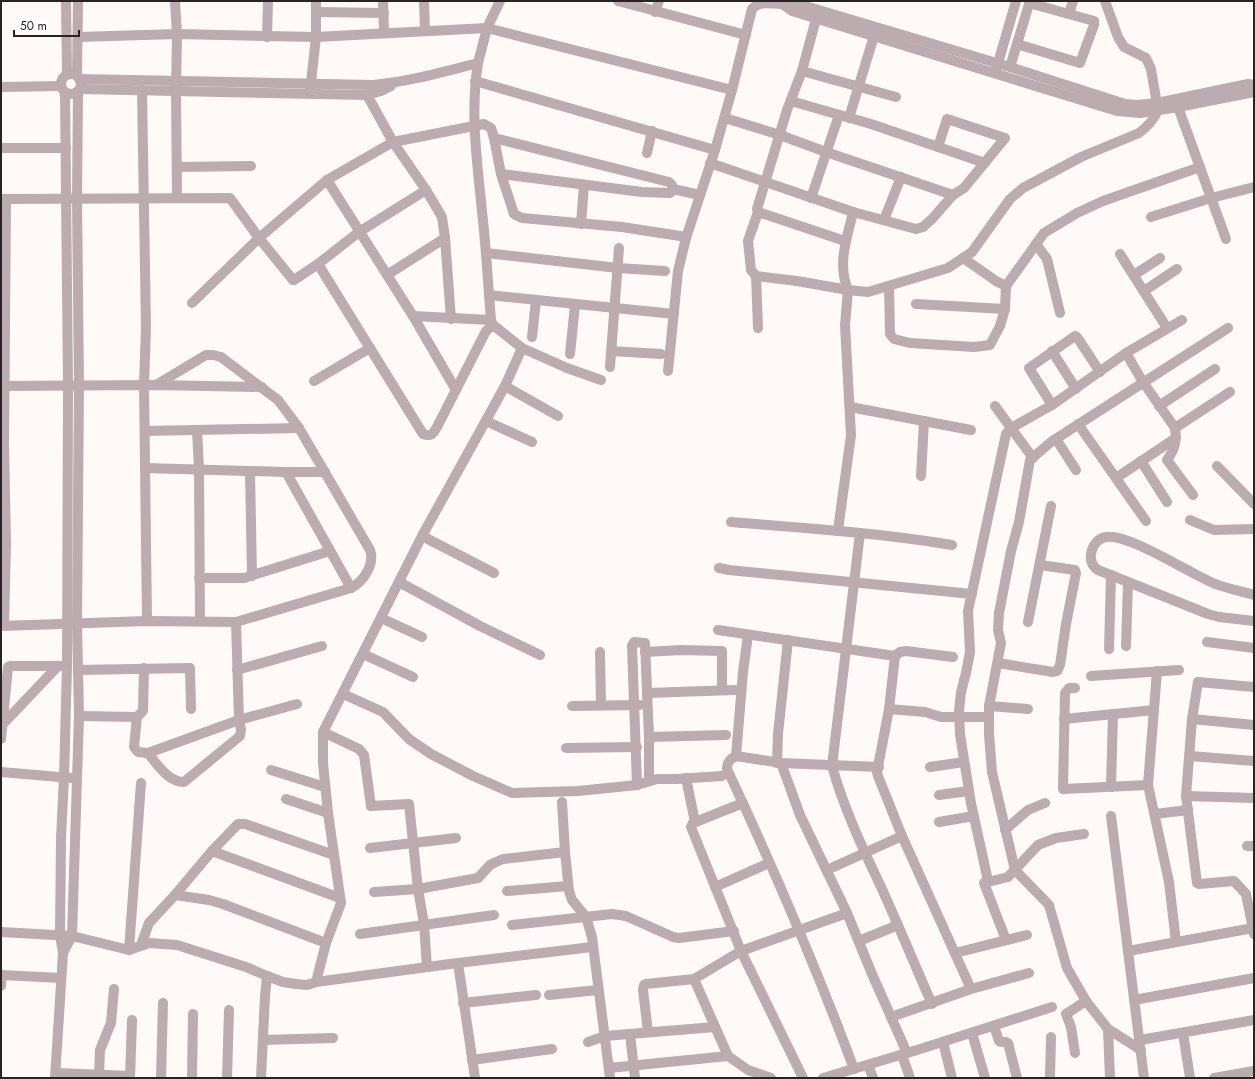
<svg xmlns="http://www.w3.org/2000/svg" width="1255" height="1079" font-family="Jost,sans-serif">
  <rect width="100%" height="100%" fill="#fffaf7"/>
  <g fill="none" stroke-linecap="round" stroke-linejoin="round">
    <g stroke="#bcabaf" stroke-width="10">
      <path d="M66 1 67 75"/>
      <path d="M175 1 177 34 176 91 177 198"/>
      <path d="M383 1 384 33"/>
      <path d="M424 1 425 31"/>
      <path d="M618 1 746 35"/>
      <path d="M782 4 792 11 1117 111 1140 113 1178 107 1254 92"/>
      <path d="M316 12 384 13"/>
      <path d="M655 12 659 1"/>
      <path d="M1069 14 1073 1"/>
      <path d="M78 37 177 34 316 37 487 28 500 1"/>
      <path d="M267 37 268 1"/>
      <path d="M1017 44 1080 63 1094 25V21L1029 3"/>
      <path d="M478 63C470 113 477 161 482 211 486 247 488 284 491 320L493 325"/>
      <path d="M1010 67 1030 1"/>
      <path d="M996 70 1016 1"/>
      <path d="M802 71 896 97"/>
      <circle cx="71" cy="84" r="10"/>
      <path d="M77 76 78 1"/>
      <path d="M79 79 373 85C408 82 443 72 478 63L487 28 732 90 752 9C760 0 770 4 782 4 787 4 791 3 795 3L1010 67 1125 104 1137 105 1157 103 1248 84 1254 85"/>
      <path d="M475 81 715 150"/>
      <path d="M1 87 61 86"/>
      <path d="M80 89 367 95 381 91 391 86"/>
      <path d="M142 90 146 328 144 385 147 621"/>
      <path d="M310 91 316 37V1"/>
      <path d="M367 95 393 142 426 190 442 217 445 238 451 319"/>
      <path d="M791 101 871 124 985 163"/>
      <path d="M1178 107 1226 239"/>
      <path d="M725 118 780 135 826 152 953 195"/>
      <path d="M849 118 874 36"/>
      <path d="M494 138 501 174 514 214 522 218 622 227 680 236 686 238"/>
      <path d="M1 148H66"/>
      <path d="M647 153 652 131"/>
      <path d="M710 163 853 212 916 229 923 227 932 219 953 195 964 188 1005 138 947 119 938 147"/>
      <path d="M177 167 251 166"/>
      <path d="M327 180 413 316 456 390"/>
      <path d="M673 189 700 195"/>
      <path d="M811 198 839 115"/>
      <path d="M1 199 230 198 259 238 293 280H294L318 264 359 232 426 190"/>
      <path d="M758 212 845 241"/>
      <path d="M853 212C847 239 837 263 848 290L868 292 948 268 972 252 1010 199 1023 188 1081 157 1139 133C1147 127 1154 120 1158 110L1151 69 1146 58 1124 47 1118 37 1105 1"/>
      <path d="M1151 217 1211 198 1254 187"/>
      <path d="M884 220 901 177"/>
      <path d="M581 224 584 185"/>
      <path d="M1036 244 1047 259 1060 313"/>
      <path d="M486 253 618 268 665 271"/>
      <path d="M1120 254 1167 328"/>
      <path d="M963 258 996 281 1006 286"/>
      <path d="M387 275 445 238"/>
      <path d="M1134 275 1160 258"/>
      <path d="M756 276 751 270 748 241 758 212 757 209 787 110 802 71 816 19"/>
      <path d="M889 286 890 334 894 339 910 343 974 347 990 345 1000 326 1005 309 1006 286 1044 233 1077 213 1103 201 1200 167"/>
      <path d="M1144 291 1177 269"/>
      <path d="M489 295 674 314"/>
      <path d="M192 303 259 238 327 180 393 142 484 124 491 128 494 138 669 182 672 185 673 189 670 193 642 192 501 174"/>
      <path d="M916 304 1005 309"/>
      <path d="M413 316 491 320"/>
      <path d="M758 328 756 276 797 281 848 290 845 325 851 435 838 530"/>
      <path d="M532 337 536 300"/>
      <path d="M522 348 567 368 601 380"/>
      <path d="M611 351 661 354"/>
      <path d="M1052 351 1076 389"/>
      <path d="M1126 353 1143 382 1175 428 1230 392"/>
      <path d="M570 354 575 305"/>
      <path d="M610 367 619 248"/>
      <path d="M668 371 678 271 686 238 715 150 732 90"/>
      <path d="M314 381 370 348"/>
      <path d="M156 385 206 355H213L221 357 278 400 299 428 370 550C375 564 364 581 351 588L286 472"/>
      <path d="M1 386 156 385 262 387"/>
      <path d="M505 386 558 416"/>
      <path d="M1052 405 1029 368 1075 336 1077 337 1100 372"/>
      <path d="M995 406 1033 458"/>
      <path d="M1159 406 1215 369"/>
      <path d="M850 407 971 430"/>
      <path d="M486 421 532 442"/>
      <path d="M1078 424 1146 521"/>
      <path d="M1175 428C1177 441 1175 449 1167 460L1193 495"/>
      <path d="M197 430 199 469 200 621"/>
      <path d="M145 431 299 428"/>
      <path d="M1056 439 1076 470"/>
      <path d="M1141 461 1167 502"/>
      <path d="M1217 466 1254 504"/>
      <path d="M145 468 286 472H325"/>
      <path d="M250 471 252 576"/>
      <path d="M921 476 924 421"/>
      <path d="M1116 478 1176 438"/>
      <path d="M1190 520 1214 530 1254 529"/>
      <path d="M731 522C805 528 879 533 952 545"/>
      <path d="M860 533 832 766C844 809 863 849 882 889 899 927 915 965 932 1004"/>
      <path d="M422 536 494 573"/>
      <path d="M719 568 729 570 972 594"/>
      <path d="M199 578H244L330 551"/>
      <path d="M399 582 480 626 540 655"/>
      <path d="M1254 595C1240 591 1225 588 1213 583 1189 573 1128 533 1106 537 1098 538 1092 546 1091 554 1090 561 1092 566 1098 570L1208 614 1219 617 1254 621"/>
      <path d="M381 618 422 637"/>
      <path d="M1028 622 1051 506"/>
      <path d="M4 625 6 544 4 443 6 199"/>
      <path d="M1 626 147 621 236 622 351 588"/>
      <path d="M718 630 895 656 889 709 877 772 878 776 902 836 971 989"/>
      <path d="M1207 642 1254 648"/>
      <path d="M1126 646 1128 582"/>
      <path d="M1109 649 1111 575"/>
      <path d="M600 652 601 705"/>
      <path d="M645 652 681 650 722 651V690"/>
      <path d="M363 654 413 677"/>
      <path d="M895 656 900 652 906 651 953 657"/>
      <path d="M998 663 1053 672 1057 671 1060 665 1066 624 1076 573 1075 570 1040 565"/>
      <path d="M78 670 190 668 191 709"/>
      <path d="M237 670 322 646"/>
      <path d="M1157 671 1148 785 1169 882 1176 942"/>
      <path d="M1091 676 1179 670"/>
      <path d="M1254 687 1198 682 1192 719 1186 796 1197 883 1199 884 1234 881 1246 894 1254 934"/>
      <path d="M1075 688H1069L1065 693 1063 789 1148 785"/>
      <path d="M647 693 735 690"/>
      <path d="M343 694 383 712 409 739 431 754 473 776 512 793 578 791 637 785 657 779H676L722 776"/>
      <path d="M572 706 640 705"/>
      <path d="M989 706 1028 709"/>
      <path d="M889 709 925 712 941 717H989"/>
      <path d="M79 716 137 717 143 711 144 668"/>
      <path d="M137 717 134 747 138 752 148 753 239 720 297 704"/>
      <path d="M1064 719 1154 710"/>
      <path d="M1192 719 1254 725"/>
      <path d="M2 725 58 666"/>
      <path d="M323 732 359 749 364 755 371 806 409 804 418 889 424 924 427 967"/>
      <path d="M649 737 726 735"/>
      <path d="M1 739 8 667 10 666H67"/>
      <path d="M566 748 637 747"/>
      <path d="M148 753C157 764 168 782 184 782L240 736 241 730 239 720 236 622"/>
      <path d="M736 756 743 672 748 635"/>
      <path d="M1190 756 1254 761"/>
      <path d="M777 763 778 734 788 640"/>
      <path d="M781 763 800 815 847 913 872 974 907 1053"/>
      <path d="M930 767 964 762"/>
      <path d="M271 770 325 787"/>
      <path d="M1 772 71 778"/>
      <path d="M686 778 695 822"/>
      <path d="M637 785 632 646 634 642 645 643 649 737V780"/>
      <path d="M1111 787 1113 714"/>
      <path d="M939 795 969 791"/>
      <path d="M1186 796 1254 798"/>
      <path d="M286 799 328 813"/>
      <path d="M562 802 565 852 569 891 572 900 586 917 592 937 610 1078"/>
      <path d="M743 803 693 823 691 827 741 951 803 1078"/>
      <path d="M1155 814 1188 810"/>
      <path d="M1111 816 1144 1078"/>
      <path d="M939 822 974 816"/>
      <path d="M1005 830 1028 810 1045 803"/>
      <path d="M1247 846H1254"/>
      <path d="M370 848 456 838"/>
      <path d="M212 851 340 898"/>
      <path d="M827 870 902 836"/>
      <path d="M988 881 971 803 963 753 960 734 959 711 961 692 966 673 970 652 968 611 1006 434 1011 428 1052 405 1126 353 1182 320"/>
      <path d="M715 887 769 863"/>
      <path d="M507 891 568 886"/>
      <path d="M374 892 418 889 478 878 490 865 496 862 503 859 565 852"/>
      <path d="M175 895 209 900 223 904 326 943"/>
      <path d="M512 925 612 914 626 916 673 937 679 938 734 931"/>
      <path d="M1 932 72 936 129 950 149 943 177 945 246 967 267 976 283 982 296 984 307 985 316 982 450 964 592 947"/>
      <path d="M360 934 494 915"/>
      <path d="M1006 940 984 883 1008 877 1038 845 1056 838 1084 834"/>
      <path d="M859 941 898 925"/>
      <path d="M141 945 149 923 175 895 212 851 238 824H245L334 855"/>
      <path d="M129 950 141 783"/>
      <path d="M1128 951 1253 928"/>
      <path d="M63 953 72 936 79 716 77 623 79 385 77 198 78 92"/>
      <path d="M955 953 1027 935"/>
      <path d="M458 963 475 1078"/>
      <path d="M1 975 61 978"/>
      <path d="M694 979 728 1056"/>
      <path d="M316 982 326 943 341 903 328 813 323 763V732L422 536 505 386 522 348 493 325 486 331 437 427C433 434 431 437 423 434L318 264"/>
      <path d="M1 986 2 975"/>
      <path d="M549 995 598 990"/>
      <path d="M1134 1000 1254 978"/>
      <path d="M463 1003 536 995"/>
      <path d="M891 1017 971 989 1029 973"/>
      <path d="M994 1026 999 1041 1001 1042H1006L1008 1043 1017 1078"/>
      <path d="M1108 1029 1110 1078"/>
      <path d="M648 1032 643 990 644 985 646 984 694 979 741 951 847 913"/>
      <path d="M972 1033 985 1078"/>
      <path d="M1183 1033 1190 1078"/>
      <path d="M630 1034 635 1078"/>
      <path d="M263 1040 333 1038"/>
      <path d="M1140 1040 1254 1020"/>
      <path d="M588 1042 605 1036 715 1027"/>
      <path d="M943 1042 952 1078"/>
      <path d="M1141 1050 1108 1029 1086 1001 1067 968 1049 905 1015 870 992 772 989 734V706L1001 643 998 630 999 613 1011 551 1019 522 1030 460 1051 442 1228 328"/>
      <path d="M1075 1053 1071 1027 1066 1014 1086 1001"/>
      <path d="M902 1055 910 1078"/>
      <path d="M472 1060 552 1049"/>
      <path d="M868 1065 873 1078"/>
      <path d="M609 1068 728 1056 748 1070 771 1078"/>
      <path d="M854 1069C816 967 773 867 727 769 727 762 730 759 736 756L781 763 879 767"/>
      <path d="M56 1073 130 1076"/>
      <path d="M99 1075 100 1050 111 1023 114 989"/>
      <path d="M55 1078 63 953 60 935 61 838 64 778 67 666 68 385 65 92"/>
      <path d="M130 1078 132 1020"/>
      <path d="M161 1078 163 1003"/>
      <path d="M192 1078 193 1014"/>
      <path d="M227 1078 229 1010"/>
      <path d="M261 1078 265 996 267 976"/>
      <path d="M823 1078 917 1050 1052 1007"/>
      <path d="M1050 1078 1051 1037"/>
      <path d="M1214 1078 1254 1071"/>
    </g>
  </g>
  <rect width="1255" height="1079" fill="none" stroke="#272423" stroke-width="4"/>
  <path d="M14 30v6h65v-6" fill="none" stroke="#272423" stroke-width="2"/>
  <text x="20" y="30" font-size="12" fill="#272423" stroke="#ffffff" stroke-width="3" paint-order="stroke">50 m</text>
</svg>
